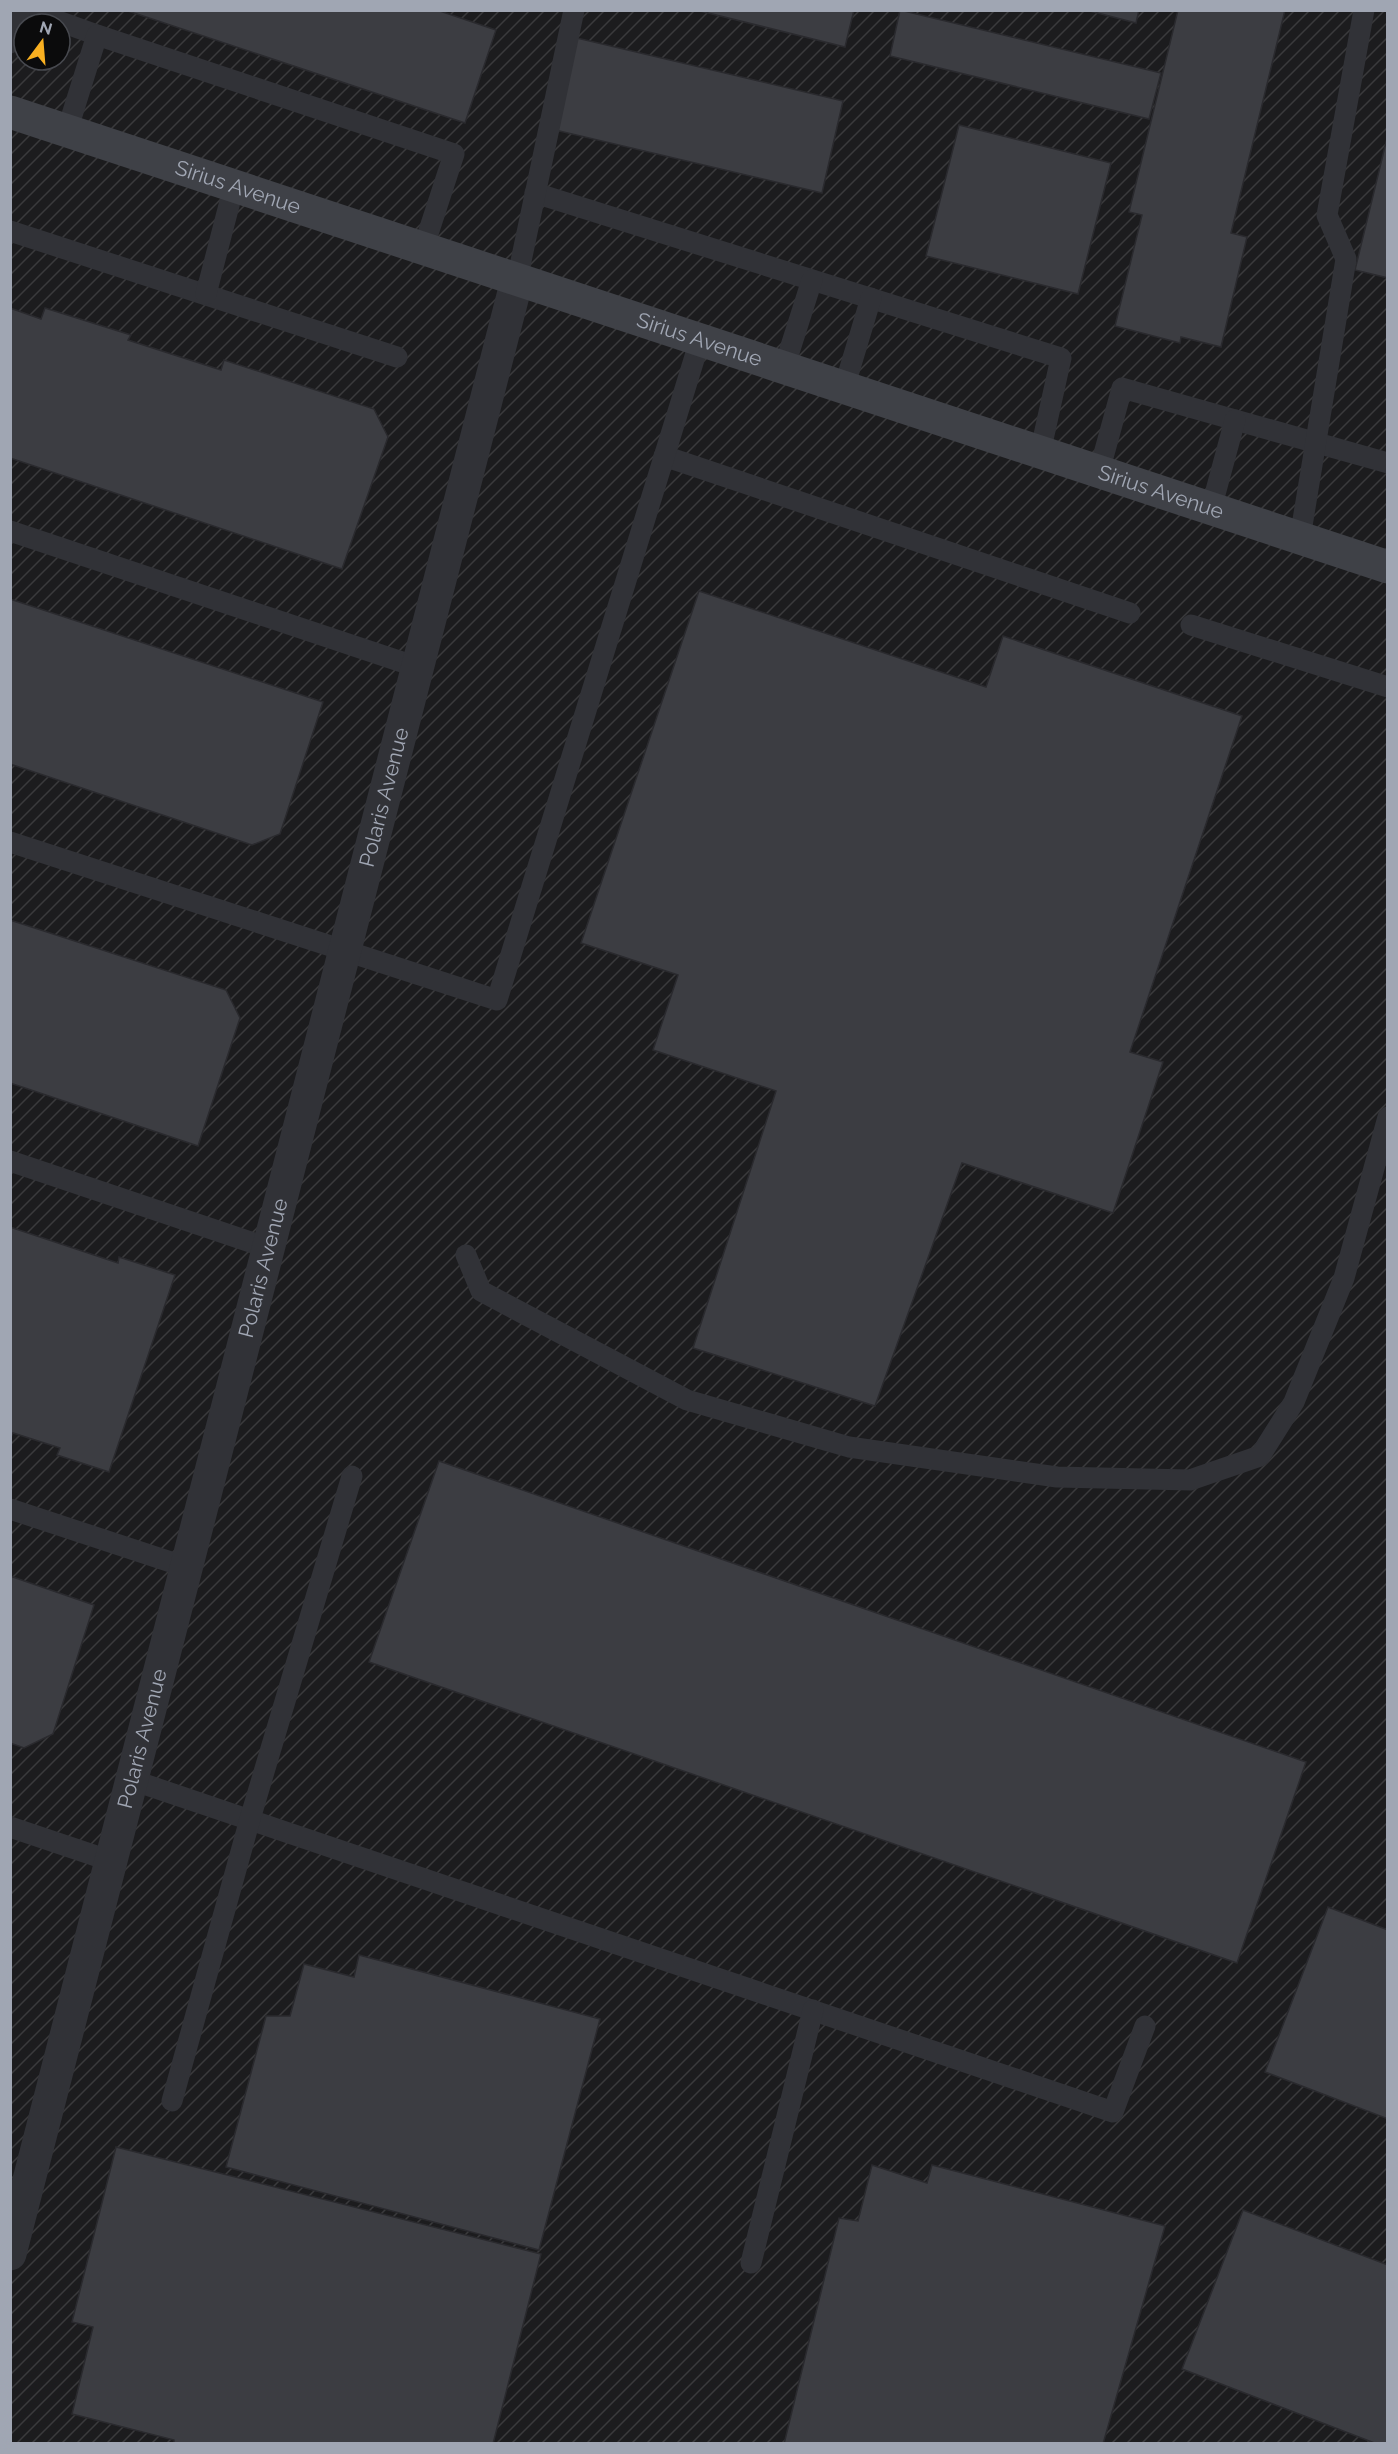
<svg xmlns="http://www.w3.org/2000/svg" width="1398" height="2454" font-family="Raleway,sans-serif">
  <defs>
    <pattern id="industrial-furrows" width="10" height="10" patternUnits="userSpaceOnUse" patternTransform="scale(1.5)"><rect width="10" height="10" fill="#1c1c1e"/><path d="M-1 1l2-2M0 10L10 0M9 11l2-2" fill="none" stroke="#3a3a3c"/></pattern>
  </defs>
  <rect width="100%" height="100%" fill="#101011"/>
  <path fill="url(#industrial-furrows)" fill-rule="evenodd" d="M11 11H1387V2443H11ZM24 24H60V60H24Z"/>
  <g fill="#3c3d42" stroke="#2a2a2e" stroke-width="1.5">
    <path d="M125 10H437L496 30 465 123Z"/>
    <path d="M696 10H854L845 47Z"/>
    <path d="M900 10 1161 73 1149 119 890 56Z"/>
    <path d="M1086 10H1139L1136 23Z"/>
    <path d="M1178 10H1285L1231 233 1247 237 1221 347 1181 337 1180 343 1115 326 1142 215 1129 212Z"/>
    <path d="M577 38 843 101 822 193 555 130Z"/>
    <path d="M959 125 1111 163 1078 294 926 256Z"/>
    <path d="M1388 134V278L1355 270Z"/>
    <path d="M10 308 41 319 45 308 131 335 128 340 221 370 224 360 374 409 388 437 342 569 10 458Z"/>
    <path d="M699 591 986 687 1003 636 1242 716 1130 1052 1163 1062 1113 1213 962 1163 875 1406 693 1348 776 1091 653 1050 678 975 581 943Z"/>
    <path d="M10 599 323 702 280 834 252 845 10 764Z"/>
    <path d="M10 920 226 990 240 1018 198 1146 10 1083Z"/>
    <path d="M10 1227 118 1263 119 1257 175 1275 109 1472 57 1455 60 1448 13 1433 10 1439Z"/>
    <path d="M439 1461 1306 1762 1237 1963 369 1662Z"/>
    <path d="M10 1576 94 1605 53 1734 24 1748 10 1743Z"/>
    <path d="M1328 1907 1388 1930V2119L1265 2072Z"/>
    <path d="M359 1955 600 2019 539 2250 226 2167 266 2016H290L304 1964 354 1977Z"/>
    <path d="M116 2147 541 2254 493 2444H174V2440L72 2414 93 2327 72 2322Z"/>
    <path d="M872 2165 927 2183 932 2165 1165 2226 1103 2444H784L839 2218 858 2221Z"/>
    <path d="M1243 2210 1388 2265V2444H1377L1182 2369Z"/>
  </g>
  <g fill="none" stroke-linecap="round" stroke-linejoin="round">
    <g stroke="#313237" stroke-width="21">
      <path d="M28 10 97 35"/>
      <path d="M10 43 20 10"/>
      <path d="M67 131 97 35 454 154 423 249"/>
      <path d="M535 193 1061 358 1040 453"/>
      <path d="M10 231 397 357"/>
      <path d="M517 280 574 10"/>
      <path d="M206 294 234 186"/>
      <path d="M784 368 812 280"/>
      <path d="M844 388 871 298"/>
      <path d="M664 456 1130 613"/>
      <path d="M1099 472 1122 388 1388 463"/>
      <path d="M1211 509 1235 420"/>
      <path d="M10 531 417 667"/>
      <path d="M1300 538 1346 259 1327 215 1364 10"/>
      <path d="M1191 625 1388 687"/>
      <path d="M10 842 497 1000 700 340"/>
      <path d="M10 1161 268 1248"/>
      <path d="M466 1255 481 1291 687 1400 849 1447 1057 1477 1190 1480 1260 1456 1294 1402 1344 1278 1388 1117"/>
      <path d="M10 1509 186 1567"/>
      <path d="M132 1780 1113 2112 1145 2026"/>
      <path d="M10 1827 111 1861"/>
      <path d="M172 2101 250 1819 352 1476"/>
      <path d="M751 2263 813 2010"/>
    </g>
    <path stroke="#313237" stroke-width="33" id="s1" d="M10 2254 517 280"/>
    <path stroke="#3f4147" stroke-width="33" id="s2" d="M10 112 1388 567"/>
  </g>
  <g text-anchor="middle" stroke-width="6" stroke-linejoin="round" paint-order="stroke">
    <g font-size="21" fill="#a0a6b3" stroke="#0b0b0c">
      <text dy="7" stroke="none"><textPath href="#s2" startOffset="240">Sirius Avenue</textPath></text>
      <text dy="7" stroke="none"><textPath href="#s2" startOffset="726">Sirius Avenue</textPath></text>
      <text dy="7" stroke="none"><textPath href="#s2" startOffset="1212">Sirius Avenue</textPath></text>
      <text dy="7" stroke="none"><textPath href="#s1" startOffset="1504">Polaris Avenue</textPath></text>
      <text dy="7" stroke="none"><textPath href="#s1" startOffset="1018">Polaris Avenue</textPath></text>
      <text dy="7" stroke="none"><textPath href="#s1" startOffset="532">Polaris Avenue</textPath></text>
    </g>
  </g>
  <rect width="1398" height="2454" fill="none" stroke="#a0a6b3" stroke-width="24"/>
  <g transform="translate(42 42) rotate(16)"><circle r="28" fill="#0b0b0c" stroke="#47494f" stroke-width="1.5"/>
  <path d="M0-4.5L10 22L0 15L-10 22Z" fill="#f9b021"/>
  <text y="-9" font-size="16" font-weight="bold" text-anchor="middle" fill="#a0a6b3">N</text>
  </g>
</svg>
